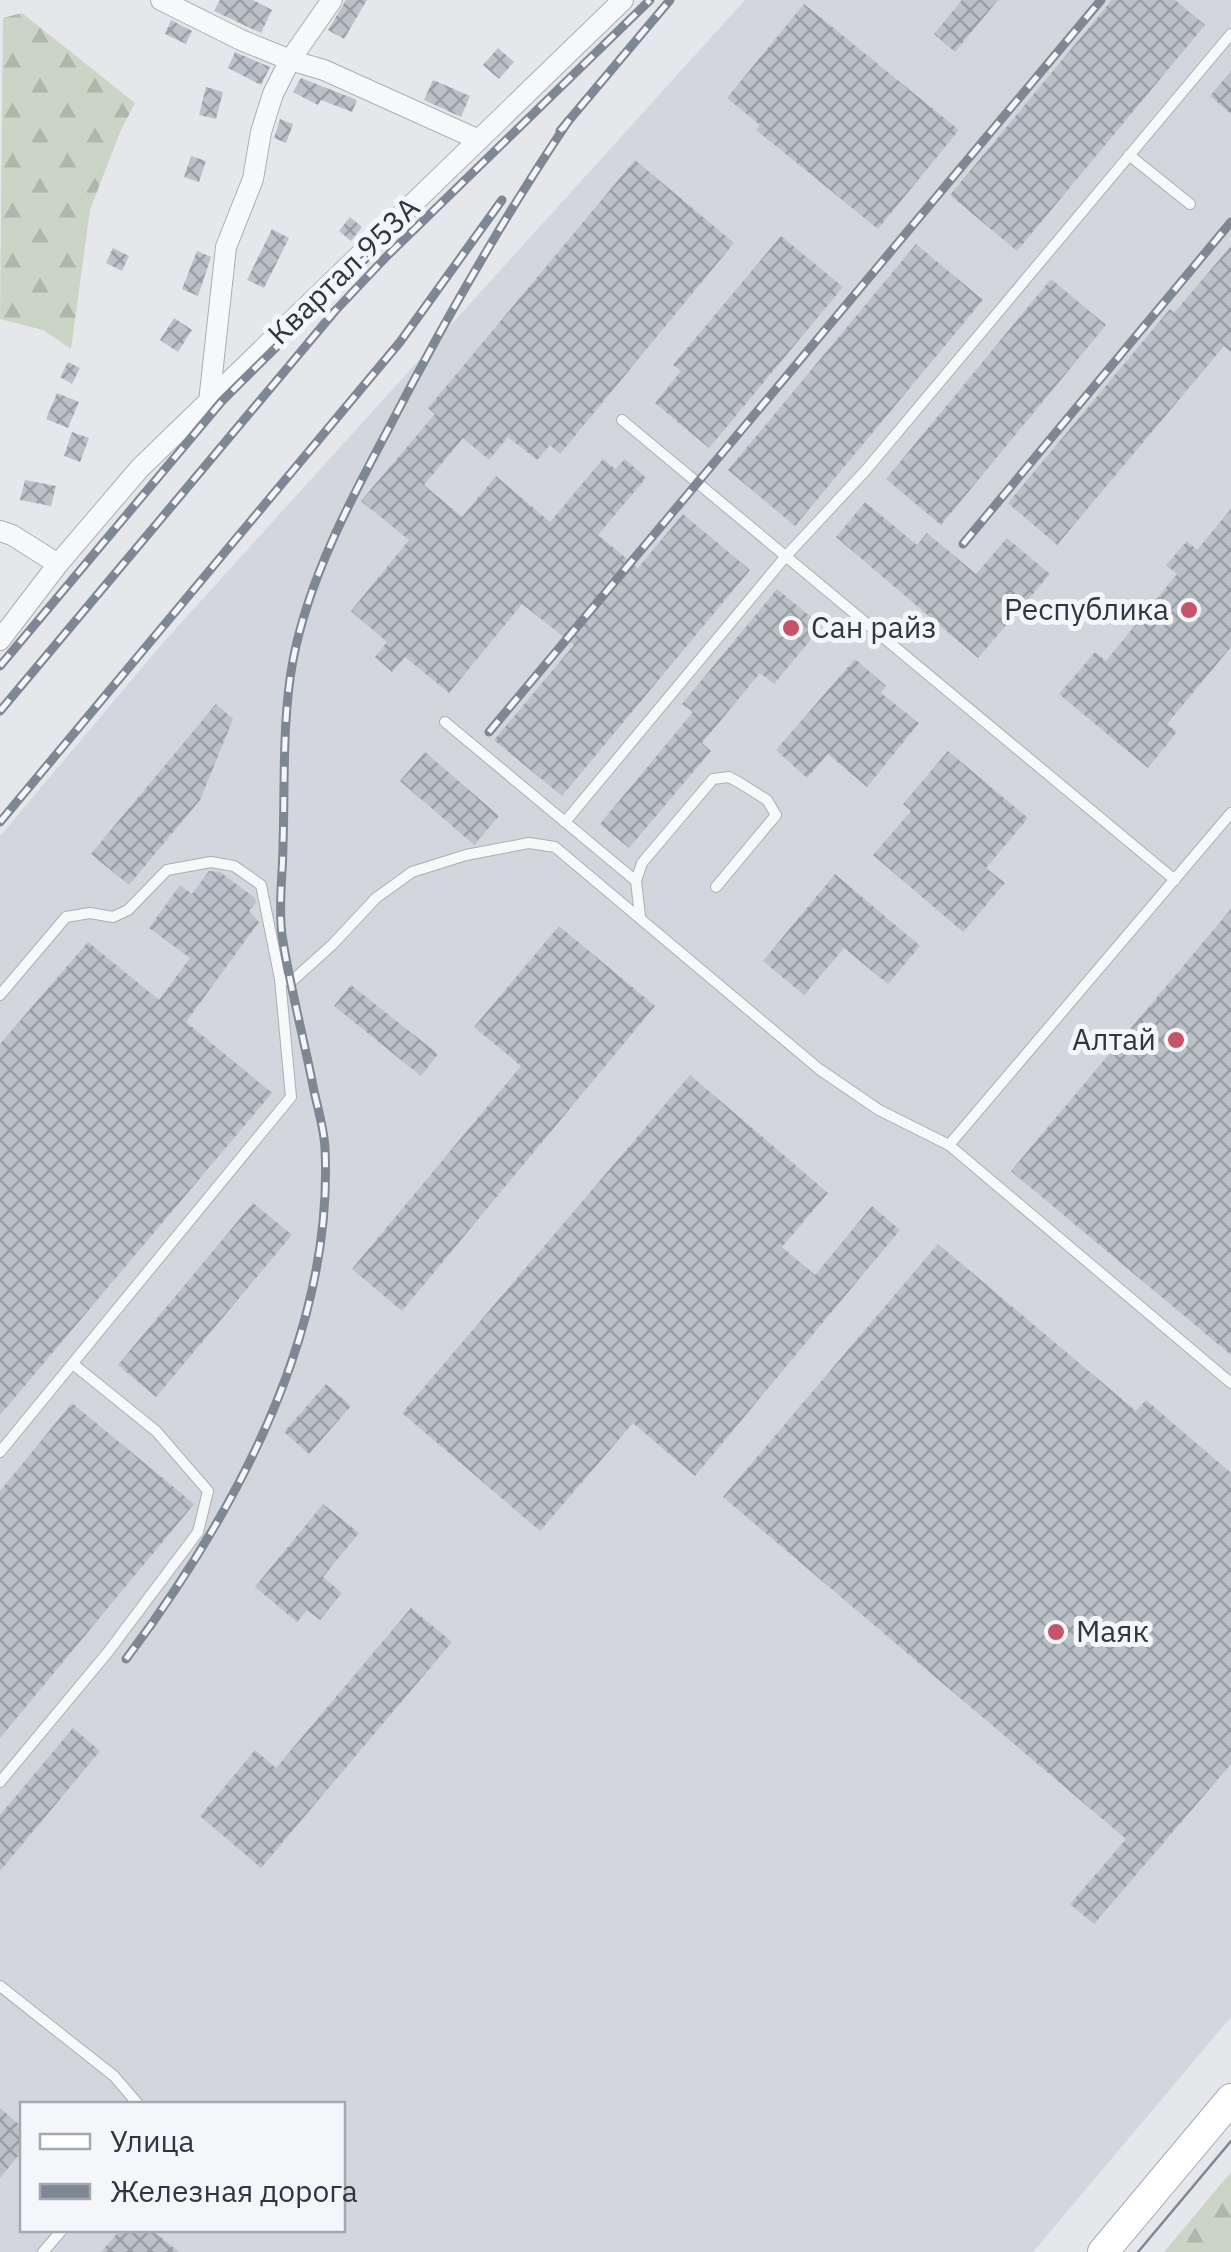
<svg xmlns="http://www.w3.org/2000/svg" width="1231" height="2252" font-family="'IBM Plex Sans',sans-serif">
  <defs>
    <pattern id="forest-firs" width="22" height="20" patternUnits="userSpaceOnUse" patternTransform="scale(2.5)"><rect width="22" height="20" fill="#cad5c6"/><path d="M5 1l3.5 6h-7zM16 11l3.5 6h-7z" fill="#aeb7ab"/></pattern>
    <pattern id="building-cross-hatch" width="8" height="8" patternUnits="userSpaceOnUse" patternTransform="scale(2.5)"><rect width="8" height="8" fill="#bcc1c8"/><path d="M0 0l8 8M0 8l8-8" fill="none" stroke="#999ea4"/></pattern>
  </defs>
  <rect width="100%" height="100%" fill="#e5e7eb"/>
  <path fill="#d3d7dd" fill-rule="evenodd" d="M745 0H1231V2017L1033 2252H0V836L161 645ZM22 2104H342V2230H22Z"/>
  <g fill="url(#forest-firs)">
    <path d="M22 13 135 103 120 132 90 210 71 349 43 330 0 319 3 18Z"/>
    <path d="M1231 2172V2252H1163H1164Z"/>
  </g>
  <g fill="url(#building-cross-hatch)">
    <path d="M220 0H253L272 10 261 33 214 11Z"/>
    <path d="M346 0H367L344 39 328 30Z"/>
    <path d="M962 0H998L955 52 934 34Z"/>
    <path d="M1112 0H1175L1205 25 1017 251 950 195Z"/>
    <path d="M804 4 959 130 878 229 756 130 760 125 727 98Z"/>
    <path d="M171 20 192 31 186 44 165 34Z"/>
    <path d="M498 48 514 62 499 79 483 65Z"/>
    <path d="M235 52 270 67 261 85 228 68Z"/>
    <path d="M1231 71V114L1210 96Z"/>
    <path d="M301 78 357 100 352 112 321 100 318 105 293 92Z"/>
    <path d="M433 80 470 96 461 117 424 100Z"/>
    <path d="M206 87 223 92 216 119 199 115Z"/>
    <path d="M280 119 293 124 286 143 274 138Z"/>
    <path d="M191 156 206 161 199 182 184 177Z"/>
    <path d="M635 160 734 243 560 454 550 445 537 460 508 437 489 460 463 438 424 485 462 517 496 476 550 522 603 459 615 469 625 459 646 478 598 535 638 568 683 514 750 570 562 796 494 740 574 645 522 604 449 693 405 657 392 672 375 657 387 642 351 611 409 540 361 501 435 414 428 408Z"/>
    <path d="M350 217 362 227 351 241 339 231Z"/>
    <path d="M272 229 289 238 264 288 247 280Z"/>
    <path d="M781 236 843 287 709 448 655 403 681 371 673 365Z"/>
    <path d="M916 244 983 300 795 526 728 470Z"/>
    <path d="M1231 246V352L1224 346 1057 545 1008 503 1170 309 1174 313Z"/>
    <path d="M113 248 129 256 122 271 106 263Z"/>
    <path d="M197 251 211 257 198 296 182 289Z"/>
    <path d="M1051 279 1106 325 941 525 886 479Z"/>
    <path d="M174 318 192 330 178 352 160 340Z"/>
    <path d="M68 362 80 368 72 384 60 377Z"/>
    <path d="M57 393 79 402 68 428 46 419Z"/>
    <path d="M72 432 89 438 80 462 64 456Z"/>
    <path d="M25 480 56 486 51 506 20 500Z"/>
    <path d="M865 502 917 545 927 533 976 574 1007 538 1050 574 978 658 836 537Z"/>
    <path d="M1231 509V647L1167 724 1177 732 1148 768 1059 694 1095 652 1106 661 1177 574 1166 565 1187 541 1197 550Z"/>
    <path d="M777 589 822 626 774 684 760 673 702 743 711 751 629 848 600 824 693 712 682 704Z"/>
    <path d="M855 659 886 686 881 693 919 723 867 787 828 754 807 778 776 750Z"/>
    <path d="M216 704 233 719 200 800 129 885 91 854Z"/>
    <path d="M948 751 1028 818 986 868 1005 883 963 932 873 855 911 811 903 804Z"/>
    <path d="M425 752 499 816 474 845 400 781Z"/>
    <path d="M209 871 220 872 255 898 256 902 249 911 259 922 186 1022 272 1093 0 1415V1044L88 942 159 1000 190 958 149 928 180 885 192 894Z"/>
    <path d="M835 874 920 946 888 984 844 948 804 995 763 961Z"/>
    <path d="M1231 909V1355L1011 1171Z"/>
    <path d="M559 926 655 1006 402 1311 352 1269 521 1066 474 1027Z"/>
    <path d="M351 985 438 1054 421 1076 334 1006Z"/>
    <path d="M690 1075 828 1193 782 1247 815 1275 872 1206 900 1230 695 1476 633 1423 540 1531 402 1413Z"/>
    <path d="M253 1203 292 1235 156 1397 118 1365Z"/>
    <path d="M938 1244 1136 1411 1146 1400 1231 1473V1764L1094 1924 1070 1904 1126 1839 723 1497Z"/>
    <path d="M326 1384 351 1406 309 1454 284 1432Z"/>
    <path d="M72 1403 194 1504 0 1738V1491Z"/>
    <path d="M323 1504 359 1533 323 1577 342 1593 320 1620 307 1610 297 1622 255 1587Z"/>
    <path d="M411 1608 452 1642 261 1868 200 1816 255 1750 276 1768Z"/>
    <path d="M73 1728 100 1751 0 1871V1815Z"/>
    <path d="M0 2108 22 2127V2151L0 2178Z"/>
    <path d="M120 2230H152L179 2252H101Z"/>
  </g>
  <g fill="none" stroke-linecap="round" stroke-linejoin="round">
    <g stroke="#aaaeb5" stroke-width="12">
      <g id="lane">
        <path d="M1129 155 1190 204"/>
        <path d="M622 420 1175 880"/>
        <path d="M445 722 636 881"/>
        <path d="M1231 813 949 1145 1231 1383"/>
        <path d="M565 822 786 556 866 470 1231 34"/>
        <path d="M640 916 636 881 642 863 713 779 729 777 740 783 767 800 776 815 716 887"/>
        <path d="M280 979 292 981 332 945 376 898 412 872 466 855 529 843 555 847 819 1069 879 1110 949 1145"/>
        <path d="M0 995 66 917 90 913 113 917 128 910 167 870 211 862 234 866 261 885 280 979 291 1097 0 1452"/>
        <path d="M0 1782 108 1652 198 1532 208 1491 156 1431 73 1364"/>
        <path d="M0 1986 114 2076 138 2104"/>
        <path d="M43 2252 62 2230"/>
      </g>
    </g>
    <g stroke="#aaaeb5" stroke-width="22">
      <g id="street">
        <path d="M161 0 241 40 290 60 324 70 479 140"/>
        <path d="M209 402 226 247 253 179 261 132 273 94 290 60 332 0"/>
        <path d="M0 531 12 535 58 564"/>
        <path d="M0 640 58 564 140 468 623 0"/>
      </g>
    </g>
    <g stroke="#a5acb6" stroke-width="32">
      <path id="primary" d="M1103 2252 1231 2099"/>
    </g>
    <use href="#lane" stroke="#f7f8fa" stroke-width="10"/>
    <use href="#street" stroke="#f7f8fa" stroke-width="20"/>
    <use href="#primary" stroke="#fff" stroke-width="30"/>
    <path stroke="#7f8794" stroke-width="2.5" d="M1138 2252 1231 2141"/>
    <g stroke="#7f8794" stroke-width="9">
      <g id="rail">
        <path d="M560 131 670 0"/>
        <path d="M963 544 1231 222"/>
        <path d="M0 666 222 401 367 257"/>
        <path d="M0 711 335 311 386 257 650 0"/>
        <path d="M489 732 1101 0"/>
        <path d="M0 822 400 342 502 200"/>
        <path d="M126 1659C234 1515 334 1334 325 1148 324 1129 318 1109 314 1091 304 1039 290 987 282 935 278 906 283 873 283 844 285 783 282 720 293 660 309 577 352 497 392 422 446 318 504 217 569 120"/>
      </g>
    </g>
    <use href="#rail" stroke="#f4f6f9" stroke-width="5" stroke-dasharray="15" stroke-linecap="butt"/>
  </g>
  <g fill="#c65468" stroke="#f4f6f9" stroke-width="4">
    <circle cx="1189" cy="610" r="10"/>
    <circle cx="791" cy="628" r="10"/>
    <circle cx="1176" cy="1040" r="10"/>
    <circle cx="1056" cy="1632" r="10"/>
  </g>
  <g text-anchor="middle" stroke-width="10" stroke-linejoin="round" paint-order="stroke">
    <g font-size="30" fill="#2d3643" stroke="#f4f6f9">
      <text transform="translate(344 271) rotate(-44)" y="10">Квартал 953А</text>
    </g>
    <g font-size="30" fill="#2d3643" stroke="#f4f6f9" text-anchor="end">
      <text x="1169" y="620">Республика</text>
      <text x="811" y="638" text-anchor="start">Сан райз</text>
      <text x="1156" y="1050">Алтай</text>
      <text x="1076" y="1642" text-anchor="start">Маяк</text>
    </g>
  </g>
  <rect x="20" y="2102" width="325" height="130" fill="#f4f6f9" stroke="#a4a9b0" stroke-width="2.5"/>
  <rect x="40" y="2134" width="50" height="15" fill="#ffffff" stroke="#a4a9b0" stroke-width="2.5"/>
  <text x="110" y="2152" font-size="30" fill="#2d3643">Улица</text>
  <rect x="40" y="2184" width="50" height="15" fill="#7f8794" stroke="#a4a9b0" stroke-width="2.5"/>
  <text x="110" y="2202" font-size="30" fill="#2d3643">Железная дорога</text>
</svg>
